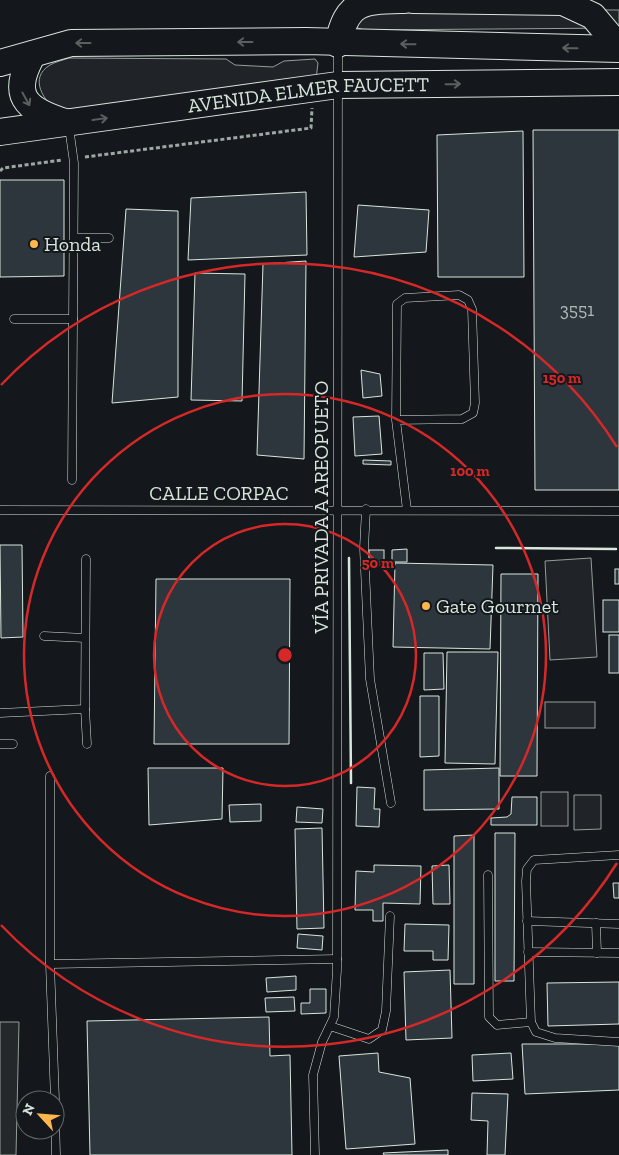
<svg xmlns="http://www.w3.org/2000/svg" width="619" height="1155" font-family="'Zilla Slab',serif">
  <rect width="100%" height="100%" fill="#14181c"/>
  <g fill="#202428" stroke="#939e99">
    <path d="M365 9 619 10V28L364 30 355 27Z"/>
    <path d="M69 58 226 59 235 65 273 67 284 61 315 59 318 63 316 79 59 112C44 102 28 78 50 65 55 62 63 60 69 58Z"/>
    <path d="M591 558 597 657 550 660 545 561Z"/>
    <rect x="545" y="702" width="50" height="26"/>
    <rect x="541" y="792" width="27" height="34"/>
    <path d="M574 795H601V829L574 830Z"/>
  </g>
  <path fill="#24282b" stroke="#939e99" d="M0 1022H19L16 1155H0Z"/>
  <g fill="#2c363c" stroke="#d8e6dc">
    <path d="M533 130H619V490H535Z"/>
    <path d="M523 131 524 277H438L437 135Z"/>
    <path d="M0 180H64V276L0 277Z"/>
    <path d="M306 192 307 255 188 260 191 198Z"/>
    <path d="M358 205 429 210 426 252 354 257Z"/>
    <path d="M126 209 178 211V397L112 403Z"/>
    <path d="M306 261 304 459 257 455 263 264Z"/>
    <path d="M195 273 245 274 242 401 191 400Z"/>
    <path d="M361 370 380 374 382 396 363 398Z"/>
    <path d="M379 416 382 454 355 456 353 417Z"/>
    <path d="M363 460 391 461V465L363 464Z"/>
    <path d="M0 545H22L23 637 1 638Z"/>
    <path d="M407 549V562H392V550Z"/>
    <rect x="369" y="550" width="15" height="12"/>
    <path d="M395 563 493 565 490 649 393 647Z"/>
    <rect x="615" y="569" width="4" height="15"/>
    <path d="M501 574H538L537 776H500Z"/>
    <path d="M156 579H290L289 744H154Z"/>
    <rect x="603" y="600" width="16" height="32"/>
    <rect x="609" y="635" width="10" height="38"/>
    <path d="M447 652H498L495 764 445 763Z"/>
    <path d="M424 653H443L444 689 424 690Z"/>
    <path d="M420 696H439V756L420 757Z"/>
    <path d="M148 768H223L222 819 149 825Z"/>
    <path d="M499 768V809L424 810V770Z"/>
    <path d="M357 787 375 788 374 809H380L379 827 356 826Z"/>
    <path d="M512 797H537V825H491V818L507 817 511 814Z"/>
    <path d="M261 804V821L230 822 229 805Z"/>
    <path d="M297 807 323 809 322 823 296 822Z"/>
    <path d="M322 828 324 928 297 929 295 829Z"/>
    <path d="M495 833H515L514 981H495Z"/>
    <path d="M474 835V984H454V836Z"/>
    <path d="M374 865 421 866 420 904 383 903V921H373V910H355L356 871 374 872Z"/>
    <path d="M449 865 450 904H433L432 866Z"/>
    <path d="M613 883H619V898H614Z"/>
    <path d="M405 924 449 925 448 960H433V951H404Z"/>
    <path d="M298 934 323 936 322 950 297 948Z"/>
    <path d="M450 970 452 1038 406 1040 404 972Z"/>
    <path d="M296 976V990L267 992 266 978Z"/>
    <path d="M619 982V1024L548 1026 547 983Z"/>
    <path d="M310 989H326V1013L301 1014V1003H310Z"/>
    <path d="M294 997 295 1011 266 1012 265 998Z"/>
    <path d="M269 1017 270 1056 290 1055 292 1155H90L87 1021Z"/>
    <path d="M522 1044H619V1090L525 1094Z"/>
    <path d="M378 1053 379 1072 410 1078 415 1144 346 1149 339 1056Z"/>
    <path d="M511 1053 513 1079 473 1081 472 1055Z"/>
    <path d="M472 1093 508 1094 505 1155H487L488 1121 471 1120Z"/>
    <path d="M448 1150V1155H384L383 1153Z"/>
  </g>
  <g fill="none" stroke-linecap="round" stroke-linejoin="round">
    <g stroke="#d8e6dc" stroke-width="9">
      <g id="service">
        <path d="M69 127 74 163 72 480"/>
        <path d="M74 238H109"/>
        <path d="M14 319H73"/>
        <path d="M396 420 462 419 473 413 475 403 472 309 468 300 459 295 405 298 397 304 396 420 407 510"/>
        <path d="M366 509 364 548 370 679 391 803"/>
        <path d="M0 510 619 511"/>
        <path d="M44 636 85 638"/>
        <path d="M85 709 87 744"/>
        <path d="M0 713 85 709 86 559"/>
        <path d="M0 744H13"/>
        <path d="M50 776V964L55 1100"/>
        <path d="M619 855 534 860 527 869 526 881 531 1022 536 1032 555 1038 619 1042"/>
        <path d="M488 875 489 1017 497 1025 531 1022"/>
        <path d="M527 921 619 924"/>
        <path d="M596 923 597 953"/>
        <path d="M528 952 619 953"/>
        <path d="M50 964 337 959"/>
        <path d="M330 1026 369 1039 382 1030 386 1011 390 916"/>
        <path d="M55 1116 56 1155"/>
        <path d="M315 1155 313 1075 322 1042 334 1017 337 970 338 46"/>
      </g>
    </g>
    <g stroke="#d8e6dc" stroke-width="28">
      <g id="trunk">
        <path d="M413 0 563 2 593 16 619 47"/>
        <path d="M338 44C347 0 363 1 404 0"/>
        <path d="M33 54C10 95 24 109 65 122"/>
        <path d="M0 63 71 43 306 41 619 49"/>
        <path id="s1" d="M0 132 338 85 619 82"/>
      </g>
    </g>
    <g stroke="#9da8a2" stroke-width="3" stroke-dasharray="4 2.5" stroke-linecap="butt">
      <path d="M85 157 311 128 312 108"/>
      <path d="M0 171 3 168 62 160"/>
    </g>
    <use href="#service" stroke="#14181c" stroke-width="8"/>
    <use href="#trunk" stroke="#14181c" stroke-width="26"/>
    <g stroke="#d8e6dc" stroke-width="2.5">
      <path d="M496 548 616 549"/>
      <path d="M349 558 351 783"/>
    </g>
  </g>
  <defs><path id="oneway-shaft" d="M-6 0H5M1.5-3L5.5 0L1.5 3" fill="none" stroke-width="1.6" stroke-linecap="round" stroke-linejoin="round" transform="scale(1.25)"/></defs>
  <g stroke="#59605f">
    <use href="#oneway-shaft" transform="translate(245 42) rotate(180)"/>
    <use href="#oneway-shaft" transform="translate(83 43) rotate(180)"/>
    <use href="#oneway-shaft" transform="translate(408 44) rotate(-179)"/>
    <use href="#oneway-shaft" transform="translate(570 48) rotate(-179)"/>
    <use href="#oneway-shaft" transform="translate(453 84) rotate(-1)"/>
    <use href="#oneway-shaft" transform="translate(26 99) rotate(61)"/>
    <use href="#oneway-shaft" transform="translate(100 119) rotate(-8)"/>
  </g>
  <g fill="none" stroke="#d62828" stroke-width="2.5">
    <circle cx="285" cy="655" r="131"/>
    <circle cx="285" cy="655" r="261"/>
    <path d="M617 863A392 392 0 0 1 1 925M1 385A392 392 0 0 1 617 447"/>
  </g>
  <g fill="#ffb74d" stroke="#14181c" stroke-width="2">
    <circle cx="34" cy="244" r="5"/>
    <circle cx="426" cy="606" r="5"/>
  </g>
  <g text-anchor="middle" stroke-width="4" stroke-linejoin="round" paint-order="stroke">
    <g font-size="18" fill="#adbab4">
      <text x="577" y="316">3551</text>
    </g>
    <g font-size="20" fill="#d8e6dc" stroke="#14181c">
      <text dy="7" stroke="none"><textPath href="#s1" startOffset="311">AVENIDA ELMER FAUCETT</textPath></text>
      <text x="219" y="500">CALLE CORPAC</text>
      <text transform="translate(321 507) rotate(-90)" y="7">VÍA PRIVADA A AREOPUETO</text>
    </g>
    <g font-size="20" fill="#d8e6dc" stroke="#14181c" text-anchor="start">
      <text x="44" y="251">Honda</text>
      <text x="436" y="613">Gate Gourmet</text>
    </g>
  </g>
  <circle cx="285" cy="655" r="8" fill="#d62828" stroke="#14181c" stroke-width="2.5"/>
  <g font-size="15" text-anchor="middle" font-weight="bold" fill="#d62828" stroke="#14181c" stroke-width="4" stroke-linejoin="round" paint-order="stroke">
    <text x="562" y="383">150 m</text>
    <text x="470" y="476">100 m</text>
    <text x="378" y="568">50 m</text>
  </g>
  <g transform="translate(40 1115) rotate(296)"><circle r="24" fill="#14181c" stroke="#626a69"/>
  <path d="M0-4L9 19L0 12L-9 19Z" fill="#ffb74d"/>
  <text y="-8" font-size="14" font-weight="bold" text-anchor="middle" fill="#d8e6dc">N</text>
  </g>
</svg>
